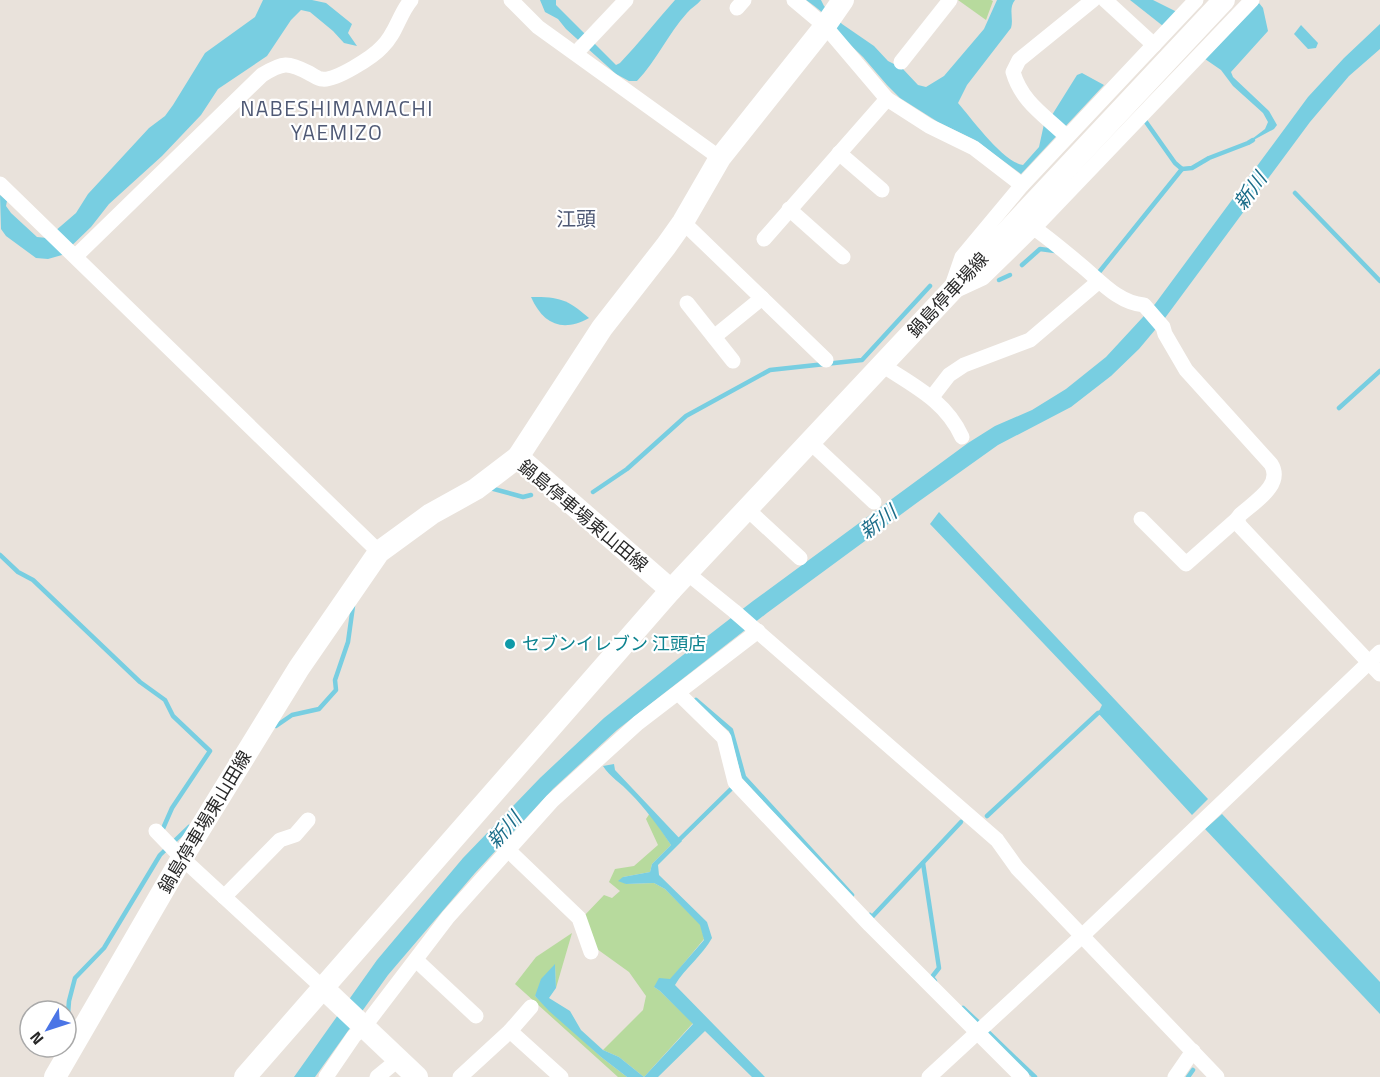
<svg xmlns="http://www.w3.org/2000/svg" width="1380" height="1077" font-family="'Titillium Web','Noto Sans JP',sans-serif">
  <rect width="100%" height="100%" fill="#e9e2db"/>
  <g fill="#b7da9d">
    <path d="M958 0H991L993 1 986 20Z"/>
    <path d="M650 813 671 845 652 864 650 872 623 877 626 884 654 883 665 889 701 925 704 939 670 980 654 987 660 991 693 1023 644 1077 619 1057 603 1050 643 1010 646 996 629 972 597 949 584 916 604 895 612 898 620 891 609 882 615 869 634 866 658 845 646 819Z"/>
    <path d="M572 933 556 988 555 965 535 996 601 1057 627 1077H618L515 984 536 957Z"/>
  </g>
  <g fill="#78cee1">
    <path d="M263 0H312L326 3 352 24 348 33 357 46 344 43 333 31 310 12 301 10 291 20 267 56 218 89 201 115 162 156 109 204 91 227 62 255 48 259 36 258 6 236 1 229 0 195 7 201 6 206 11 213 37 237 47 238 76 213 88 194 149 128 165 116 173 105 205 53 255 17Z"/>
    <path d="M540 0H556V5L616 65 620 63C639 43 656 21 675 0H701C697 5 691 8 687 13 668 34 657 60 637 81H629L616 74 566 29 558 19 545 12Z"/>
    <path d="M806 0H821L824 6 842 24 874 46 888 61 902 68 918 85 926 87 944 76 984 29 997 0H1015C1008 9 1014 18 1011 28L967 85 958 103C972 119 1003 162 1023 165L1039 147 1044 124 1052 115 1077 75 1082 73 1104 85 1021 174 975 140 938 122 900 98 887 85 863 57 836 31C831 17 817 8 806 0Z"/>
    <path d="M1130 0H1153L1177 12 1163 26Z"/>
    <path d="M1259 3 1263 8 1268 31 1231 72 1233 77 1269 111 1277 125 1274 129 1248 143V142L1265 129 1268 122 1263 113 1233 86 1221 70 1205 59Z"/>
    <path d="M1380 24V49L1349 76 1310 122 1165 318 1139 349 1111 376 1071 407 998 445 918 502 767 613 617 730 553 789 475 873 388 975 315 1077H294L377 960 463 858 540 778 604 718 674 662 753 601 968 443 995 426 1032 410 1066 389 1106 357 1155 304 1308 97 1344 58Z"/>
    <path d="M1301 25 1318 43 1316 48 1308 49 1294 34Z"/>
    <path d="M531 297C560 297 567 299 589 318 562 333 543 324 531 297Z"/>
    <path d="M939 512 1208 799 1192 815 1098 713 1102 705 930 524Z"/>
    <path d="M614 764 615 770 682 841 658 865 659 875 707 922 712 938C702 956 685 968 675 985L765 1077H752L705 1031 658 1077H627L601 1057 549 1011 535 996 541 979 555 964 556 988 549 998 570 1011 581 1030 603 1050 619 1057 644 1077 693 1024 660 991 654 987 659 978 670 979 704 940 700 925 665 889 654 883 626 884 618 881 623 877 650 872 652 864 671 845C658 826 646 809 630 793 621 783 610 777 603 766Z"/>
    <path d="M1222 814 1380 982V1014L1205 829Z"/>
  </g>
  <g fill="none" stroke-linecap="round" stroke-linejoin="round">
    <g stroke="#78cee1" stroke-width="4.5">
      <path d="M1146 122 1175 163 1182 169 1192 168 1209 158 1248 143 1253 140"/>
      <path d="M1295 193 1380 281"/>
      <path d="M1022 265 1040 249 1055 251"/>
      <path d="M1100 271 1182 169"/>
      <path d="M999 280 1010 275"/>
      <path d="M1339 408 1380 371"/>
      <path d="M490 488 523 497 531 495"/>
      <path d="M593 492 627 469 686 416 770 370 862 360 930 286"/>
      <path d="M0 555 18 572 33 580 140 682 165 700 173 716 210 751 172 808 161 833"/>
      <path d="M696 700 731 730 744 777 852 895"/>
      <path d="M276 726 292 715 319 709 336 690 335 680 348 642 353 606"/>
      <path d="M987 816 1098 713 1103 712"/>
      <path d="M677 842 731 789"/>
      <path d="M923 863 939 968 932 977 935 981"/>
      <path d="M870 915 872 917 961 822"/>
      <path d="M963 1008 978 1022"/>
      <path d="M989 1033 1035 1077"/>
      <path d="M66 1039 69 1001 75 978 104 948 160 855 189 827"/>
      <path d="M1188 1077 1193 1070"/>
    </g>
    <g stroke="#fff" stroke-width="15">
      <path d="M511 0 538 27 720 158"/>
      <path d="M794 0 825 26 887 99 929 126 974 148 1022 185 962 257 952 286"/>
      <path d="M1105 0 1154 45"/>
      <path d="M737 8 744 0"/>
      <path d="M576 53 626 0"/>
      <path d="M901 62 950 0"/>
      <path d="M1067 137C1046 116 1022 103 1013 72L1019 60 1093 0"/>
      <path d="M839 153 882 190"/>
      <path d="M0 184 379 552"/>
      <path d="M1022 185 1196 0"/>
      <path d="M789 209 843 257"/>
      <path d="M683 222 826 360"/>
      <path d="M1034 228 1252 0"/>
      <path d="M764 239 887 99"/>
      <path d="M76 256 262 75C283 62 288 62 309 73 313 75 318 79 322 79 334 82 373 57 382 47 396 34 399 14 411 0"/>
      <path d="M957 290 983 278 1034 228C1050 239 1066 253 1082 266 1101 282 1119 303 1144 305L1163 327 1165 334 1186 370 1271 464C1284 485 1254 502 1240 515L1237 519 1240 526 1380 674"/>
      <path d="M687 303 733 361"/>
      <path d="M714 337 762 298"/>
      <path d="M882 365C914 386 946 401 962 437"/>
      <path d="M932 397 949 375 964 365 1030 340 1098 282"/>
      <path d="M810 442 874 502"/>
      <path d="M747 509 800 558"/>
      <path d="M1141 519 1186 564 1237 519"/>
      <path d="M687 573 734 611 997 840 1017 868 1217 1077"/>
      <path d="M678 693 724 738 735 782 870 925 1022 1077"/>
      <path d="M156 831 182 858 322 987"/>
      <path d="M508 850 579 918 591 952"/>
      <path d="M224 897 280 840 295 835 308 820"/>
      <path d="M416 960 476 1016"/>
      <path d="M510 1031 561 1077"/>
      <path d="M326 1077 354 1036 364 1027 448 917 552 801 638 723 758 631"/>
      <path d="M377 1077 399 1059"/>
      <path d="M460 1077 510 1031 531 1007"/>
      <path d="M929 1077 1083 935 1380 652"/>
      <path d="M1175 1077 1193 1051"/>
    </g>
    <g stroke="#fff" stroke-width="22">
      <path d="M518 457 671 590"/>
      <path d="M322 987 417 1077"/>
      <path d="M55 1077 182 858 299 668 379 552 431 514 476 489 518 457 602 328 666 246 683 222 720 158 825 26 843 0"/>
      <path d="M245 1077 671 590 1224 0"/>
    </g>
  </g>
  <circle fill="#0f9aa8" stroke="#fff" stroke-width="2" cx="510" cy="644" r="6"/>
  <g text-anchor="middle" stroke-width="4.5" stroke-linejoin="round" paint-order="stroke">
    <g font-size="18" fill="#282828" stroke="#fff">
      <text transform="translate(948 295) rotate(-47)" y="6">鍋島停車場線</text>
      <text transform="translate(583 516) rotate(40)" y="6">鍋島停車場東山田線</text>
      <text transform="translate(205 822) rotate(-59)" y="6">鍋島停車場東山田線</text>
    </g>
    <g font-size="18" fill="#0d838f" stroke="#fff" text-anchor="start">
      <text x="522" y="650">セブンイレブン 江頭店</text>
    </g>
    <g font-size="20" font-style="italic" fill="#1b6d89" stroke="#fff">
      <text transform="translate(1250 191) rotate(-54)" y="7">新川</text>
      <text transform="translate(878 522) rotate(-37)" y="7">新川</text>
      <text transform="translate(504 830) rotate(-49)" y="7">新川</text>
    </g>
    <g font-size="20" fill="#4e5874" stroke="#fff">
      <text x="576" y="226">江頭</text>
    </g>
    <g font-size="21" letter-spacing="1.5" fill="#4e5874" stroke="#fff">
      <text x="337" y="116">NABESHIMAMACHI<tspan x="337" dy="24">YAEMIZO</tspan></text>
    </g>
  </g>
  <g transform="translate(48 1029) rotate(231)"><circle r="28" fill="#ffffff" stroke="#a9a9a9" stroke-width="1.5"/>
  <path d="M0-4.5L10 22L0 15L-10 22Z" fill="#4b75e6"/>
  <text y="-9" font-size="16" font-weight="bold" text-anchor="middle" fill="#282828">N</text>
  </g>
</svg>
